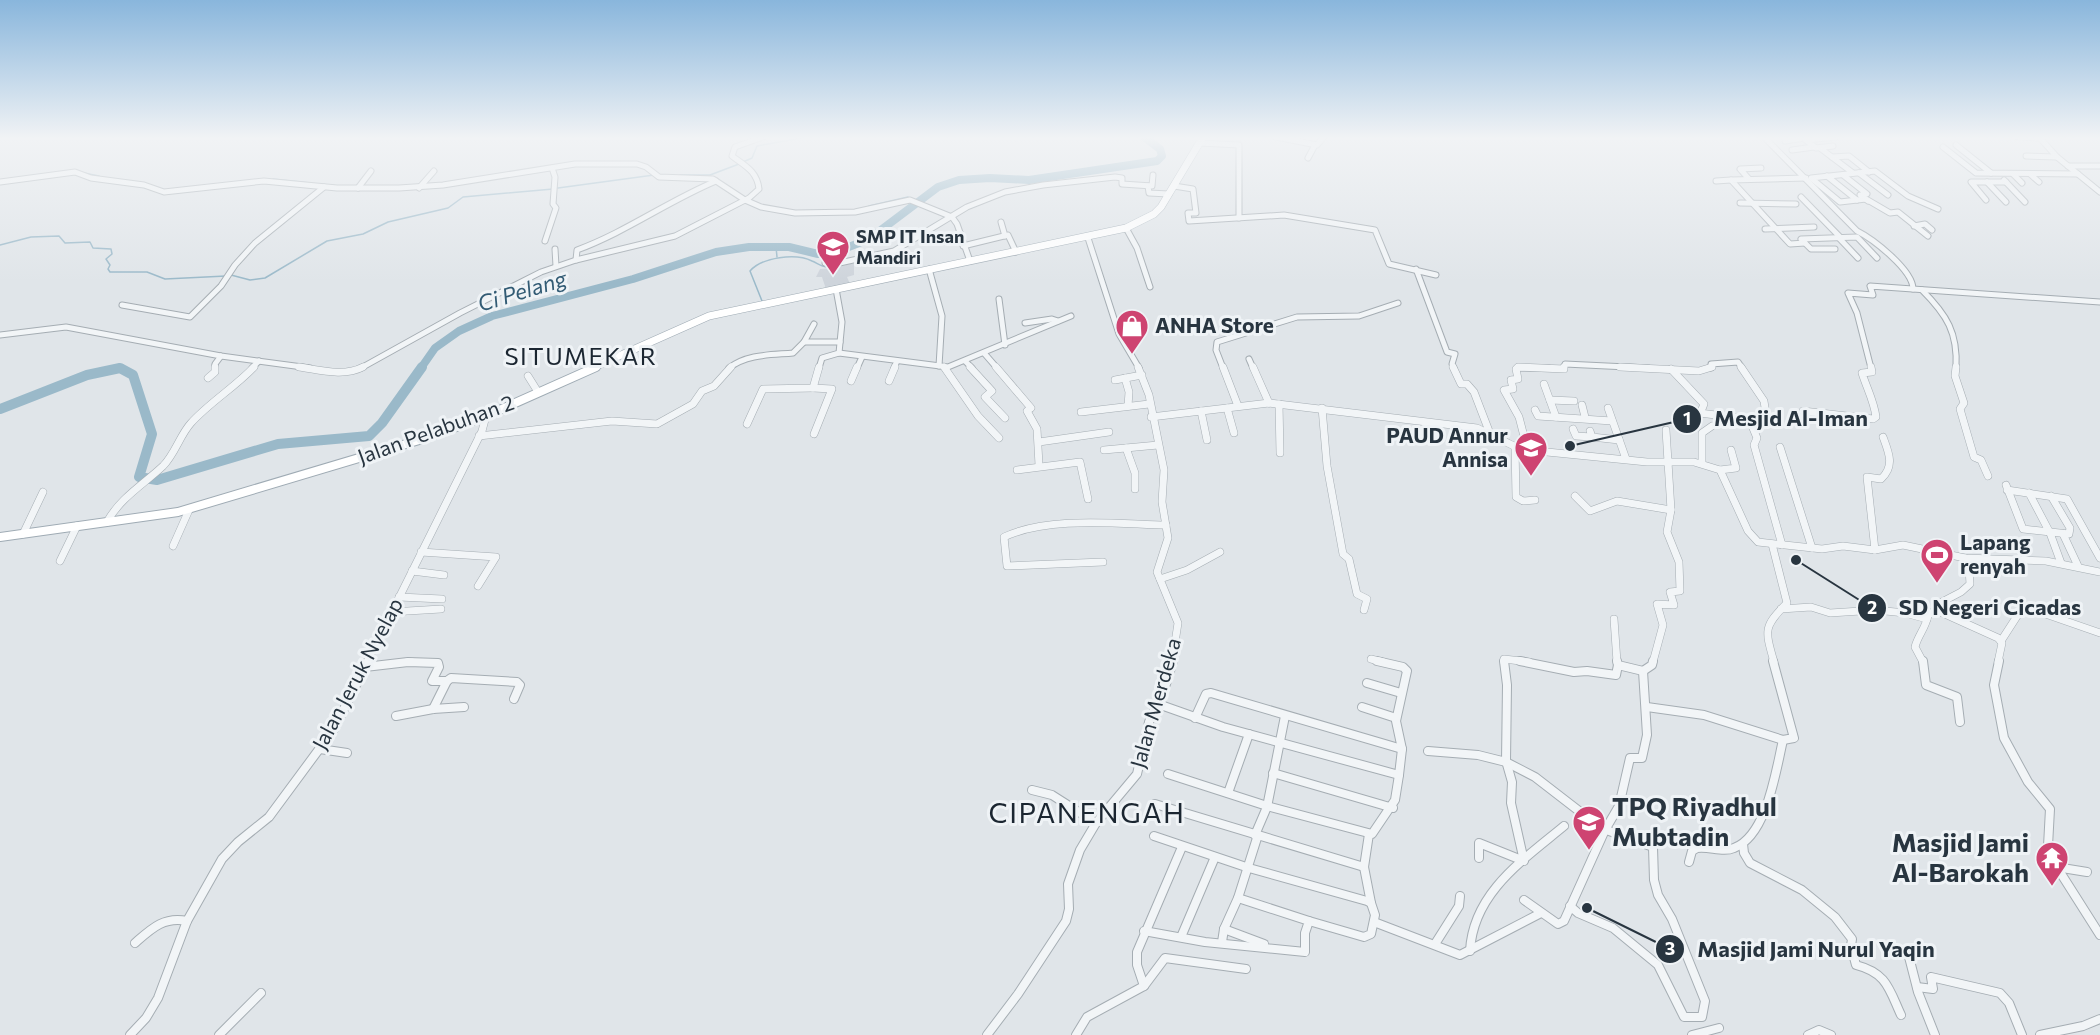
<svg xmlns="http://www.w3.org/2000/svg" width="2100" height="1035" font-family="Commissioner,sans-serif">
  <rect width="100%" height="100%" fill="#e0e5e9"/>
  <path fill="#ced4db" d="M854 263V275L847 277 850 284 826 289 822 277H816L820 269 835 268Z"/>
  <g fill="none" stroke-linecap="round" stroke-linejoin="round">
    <g stroke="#9ab9c9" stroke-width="1.5">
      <path d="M743 162 752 158 757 146 807 137"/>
      <path d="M84 173 99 176"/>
      <path d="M680 175H710L739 164"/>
      <path d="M273 179 310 183"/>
      <path d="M558 188 654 175"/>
      <path d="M869 206 908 197"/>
      <path d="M0 245 31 237 59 236 65 243 90 242 93 248 111 249 112 254 106 259 110 265 108 269 110 272H147L165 279 226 276"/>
      <path d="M776 247 777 257"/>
      <path d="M231 275 250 280 265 278 327 241 363 234 388 222 448 208 463 197 553 189"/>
      <path d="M762 301 750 271C762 257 796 253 812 261 821 265 823 268 834 267"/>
    </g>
    <g stroke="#9ab9c9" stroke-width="8">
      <path d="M118 368H121"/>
      <path d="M421 368 435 348 459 331 492 316 633 279 716 252 749 247H789L818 254H831L869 239 938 187 959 180 990 178 1029 180 1157 161 1162 156 1160 149 1144 137"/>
    </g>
    <path stroke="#9ab9c9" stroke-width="10" d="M0 409 87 375 120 368 133 375 152 434 139 477 157 480 278 444 369 436 382 423 422 367"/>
    <g stroke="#a5adb3" stroke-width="7">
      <g id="minor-far2">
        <path d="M1276 137 1317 145 1324 137"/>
        <path d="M1764 137 1857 231C1873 239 1913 270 1913 289"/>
        <path d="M1802 137 1816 148 1833 146"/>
        <path d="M2018 137 2041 138"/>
        <path d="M2039 137 2057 157 2100 192"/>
        <path d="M1806 140 1836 137"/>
        <path d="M1785 141 1804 138"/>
        <path d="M1200 143 1239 145V218"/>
        <path d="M1956 145 1991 173"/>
        <path d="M1943 147 1976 173 2078 174"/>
        <path d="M1820 148 1853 173"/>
        <path d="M1792 150 1814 147"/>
        <path d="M2026 156 2057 157"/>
        <path d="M1832 157 1849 156 1869 172"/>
        <path d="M1308 158 1315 145"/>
        <path d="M2068 166H2100"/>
        <path d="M1859 173 1888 195"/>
        <path d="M2013 174 2022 183"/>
        <path d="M2030 174 2039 182"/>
        <path d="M1843 175 1867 194 1860 195 1868 201"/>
        <path d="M1827 176 1857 200"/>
        <path d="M1749 179 1740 169 1761 168"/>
        <path d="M2004 180 2025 202"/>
        <path d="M1716 181 1731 180"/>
        <path d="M0 182 75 172 91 178 144 185 164 192 264 181 337 188H399L443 185 575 164H637L646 167 659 177 713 179 745 200 761 207 795 213 855 212 910 200 952 217 957 224 970 261"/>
        <path d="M1987 182 2006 202"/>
        <path d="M1148 186 1149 193 1169 194"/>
        <path d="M1174 186 1193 189 1196 213H1188L1189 221 1284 215 1375 230 1389 264 1436 275"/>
        <path d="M358 188 371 171"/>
        <path d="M419 188 434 171"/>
        <path d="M1801 197 1840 237"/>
        <path d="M1986 200 1971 182H2006"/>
        <path d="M1740 203 1796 204"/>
        <path d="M1001 222 1005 236"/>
        <path d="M1914 226 1925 224 1932 230"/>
        <path d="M1126 228 1137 248 1150 287"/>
        <path d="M1765 229 1814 227"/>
        <path d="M1928 236 1898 212 1890 213 1866 199 1840 202 1811 178 1875 171 1908 196 1938 209"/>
        <path d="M1088 238 1119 334 1139 368"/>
        <path d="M1839 238 1858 258"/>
        <path d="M933 240 961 234"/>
        <path d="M545 241 556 208 553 204 555 177 552 168"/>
        <path d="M1805 243 1790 244 1731 180 1806 178"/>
        <path d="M963 246 1008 235 1016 252"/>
        <path d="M555 249 556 266"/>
        <path d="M1835 249H1811L1801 239 1857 237 1877 258"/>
        <path d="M576 260 577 250C626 232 668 201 716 181"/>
        <path d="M825 263 835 264 894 251 967 207 1005 192 1043 185 1115 177 1122 178V184L1152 186 1153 175"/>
        <path d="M929 269 942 316 939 366"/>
        <path d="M1416 269 1447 352 1455 354 1452 364 1454 368"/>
        <path d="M1922 290C1947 315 1958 333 1956 368"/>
        <path d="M999 299 1005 345"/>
        <path d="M122 305 190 317 221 286 235 265 255 243 324 187"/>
        <path d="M1025 323 1052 319 1058 321"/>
        <path d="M814 324 804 342H840"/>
        <path d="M0 335 66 327 221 356 310 368"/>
        <path d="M839 353 948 367 1071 316"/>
        <path d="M984 353 997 368"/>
        <path d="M1249 359 1253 368"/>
        <path d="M965 361 972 368"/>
        <path d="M215 368V364L221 356"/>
        <path d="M252 368 259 361"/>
        <path d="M361 368 460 313 541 272 576 260 675 236 749 198 759 189C757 171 745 166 732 156L735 147 763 137"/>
        <path d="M729 368C747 354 771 355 793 353L804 342"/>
        <path d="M819 368 822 358 839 353 842 322 836 289"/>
        <path d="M857 368 862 357"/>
        <path d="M894 368 897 361"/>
        <path d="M1223 368 1216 350 1217 342 1297 317 1359 316 1398 303"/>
        <path d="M1517 368H1549"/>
        <path d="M1564 368 1565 364 1648 368"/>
        <path d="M1711 368V364L1738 362 1742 368"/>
        <path d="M1871 368 1857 313 1848 293 1873 295 1870 286 2100 302"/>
      </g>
    </g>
    <g stroke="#a5adb3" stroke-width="8">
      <g id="minor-far1">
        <path d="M299 367C320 370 344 377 363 367"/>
        <path d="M944 367 978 416 999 438"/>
        <path d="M970 367 992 391 985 397 1005 418"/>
        <path d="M996 367 1031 408 1027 411 1037 429 1039 465"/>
        <path d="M1138 367 1149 395 1164 470 1162 502 1168 538 1157 572 1178 623 1172 662"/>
        <path d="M1223 367 1238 406"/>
        <path d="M1253 367 1269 403"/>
        <path d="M1453 367 1461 384H1467L1474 392 1489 431"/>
        <path d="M1620 367 1699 371 1712 367"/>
        <path d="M1956 367 1955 376 1964 403 1960 409 1974 457 1981 460 1988 476"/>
        <path d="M1671 369 1704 404 1700 414"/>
        <path d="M528 376 538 392"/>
        <path d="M208 378 215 372V367"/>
        <path d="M1125 378 1129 392 1128 406"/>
        <path d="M1115 380 1142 375"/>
        <path d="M851 381 857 367"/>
        <path d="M889 381 895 367"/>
        <path d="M1544 384 1556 417"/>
        <path d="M813 388 832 389 814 434"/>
        <path d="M1550 400 1574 401"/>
        <path d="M1279 404 1280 453"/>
        <path d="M1582 405 1585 417"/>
        <path d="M1227 408 1234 433"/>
        <path d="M1322 408 1327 466 1343 554 1349 559 1357 594 1367 599 1364 610"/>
        <path d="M1608 408 1626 459"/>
        <path d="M1535 410 1538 416 1612 421"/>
        <path d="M1201 411 1207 440"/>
        <path d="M1682 411 1767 421 1764 401 1741 367"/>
        <path d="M1803 411 1873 419 1876 417C1874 401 1867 389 1862 373L1872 372 1871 367"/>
        <path d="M1081 412 1149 404"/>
        <path d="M1151 417 1269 403 1477 428 1514 446 1547 452 1647 462H1694L1720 470 1748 531 1758 542 1822 549 1843 546 1875 550 1903 545 1965 558 2046 561 2100 572"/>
        <path d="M1750 421 1757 438 1754 445 1782 545"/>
        <path d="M747 424 763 389 813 388 819 367"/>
        <path d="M1573 429 1576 436 1592 437"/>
        <path d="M1590 431 1592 437 1619 440"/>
        <path d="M479 436 612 421 657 424 693 404 702 391 714 386 731 367"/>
        <path d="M1039 442 1109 432"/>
        <path d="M1515 446 1516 497 1523 501 1535 500"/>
        <path d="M1780 447 1812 548"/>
        <path d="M1126 448 1135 473V489"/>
        <path d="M1527 448 1519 417 1504 390 1513 389 1511 380 1518 379 1516 369 1518 367 1564 369V367"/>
        <path d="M1104 450 1158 445"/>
        <path d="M1702 462V433L1712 426"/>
        <path d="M1017 470 1080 462 1088 499"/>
        <path d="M1720 470 1736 468 1731 450"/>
        <path d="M2006 485 2023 529 2069 534 2070 528 2051 496"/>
        <path d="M2007 490 2067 499 2100 558"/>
        <path d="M2029 493 2050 533 2061 563"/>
        <path d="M1575 496 1590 511 1617 501 1671 510"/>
        <path d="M107 522C120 498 144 484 163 466 175 454 180 435 191 423 210 402 234 388 254 367"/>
        <path d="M23 534 43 492"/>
        <path d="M2063 534 2078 566"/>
        <path d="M1772 544 1787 603C1763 627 1765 630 1774 662"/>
        <path d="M173 546 189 510"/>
        <path d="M1875 550 1867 477 1881 479C1895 466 1889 453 1883 437"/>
        <path d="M421 552 496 557 478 586"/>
        <path d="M1965 558 1969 569 1970 584 1961 592 1938 604 1936 610 1998 638 2002 643 1998 662"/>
        <path d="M60 561 77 526"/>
        <path d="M1103 562 1007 566 1004 537C1049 516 1117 524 1166 525"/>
        <path d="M412 571 444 575"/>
        <path d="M1160 579 1187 570 1220 552"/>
        <path d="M399 597 442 599"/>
        <path d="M1781 609 1811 607 1830 613 1876 610 1905 613 1927 619"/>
        <path d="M391 612 441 609"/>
        <path d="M1614 619 1617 662"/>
        <path d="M2001 641 2021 610 2028 608 2100 633"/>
        <path d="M1371 659 1383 662"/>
        <path d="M367 662 482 431 486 416"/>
        <path d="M407 662H412"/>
        <path d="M1504 662V659L1529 662"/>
        <path d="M1653 662 1663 625 1657 604 1674 605 1670 592 1680 591 1679 562 1667 532 1671 510 1666 430"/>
        <path d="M1923 662 1915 647C1918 635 1926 628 1928 615L1936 610"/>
      </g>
    </g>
    <g stroke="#a5adb3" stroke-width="10">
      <g id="minor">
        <path d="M1520 661 1574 672 1587 671 1616 675 1618 665"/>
        <path d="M1617 661 1618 665 1643 671"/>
        <path d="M1923 661 1926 685 1957 697 1960 722"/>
        <path d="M1999 661 1994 685 2004 738 2028 782 2050 809 2048 846 2053 861 2100 935"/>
        <path d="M365 667 408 662 438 663 439 667 432 681H447L451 678 517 682 520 685 514 699"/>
        <path d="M1643 671 1652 665 1653 661"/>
        <path d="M1367 683 1401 693"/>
        <path d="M1158 704 1223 727 1399 775 1402 749 1396 721 1407 671 1403 667 1377 661"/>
        <path d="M1362 707 1396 718"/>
        <path d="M1647 707 1704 715 1783 740 1794 738 1773 661"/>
        <path d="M433 709 447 681"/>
        <path d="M396 716 433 709 464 707"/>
        <path d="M1195 718 1206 694 1211 693 1402 749"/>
        <path d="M320 749 347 753"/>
        <path d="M1428 751 1478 755 1506 762 1535 777 1601 828 1653 847 1654 880 1658 895 1672 919 1705 1001 1702 1017H1684L1658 965 1613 928 1578 913 1570 906"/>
        <path d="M1273 773 1393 808"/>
        <path d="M1168 774 1267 806 1372 834 1395 800 1399 775"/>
        <path d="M1032 790 1052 795 1096 823"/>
        <path d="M1228 793 1249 734"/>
        <path d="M1155 804 1364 867"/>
        <path d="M1369 834 1364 867 1371 903"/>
        <path d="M1154 836 1249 868 1367 901 1371 903 1375 915 1371 934 1364 937 1309 921"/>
        <path d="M1743 844 1744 853 1750 863 1802 890 1835 917 1852 939 1851 946 1856 965C1887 973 1889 989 1901 1015"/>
        <path d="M1479 858V843L1524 861 1511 803 1512 782 1506 761 1507 685 1504 661"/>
        <path d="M1689 862 1692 851 1697 848C1709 846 1723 853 1734 848 1767 836 1776 770 1783 740"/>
        <path d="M2056 867 2087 872"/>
        <path d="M1524 900 1558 924 1564 921 1605 830 1619 806 1630 758H1642L1647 735 1643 671"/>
        <path d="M1374 922 1460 955 1541 913"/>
        <path d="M1224 929 1264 944"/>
        <path d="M1144 931 1205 942 1305 952V933L1309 921 1238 898"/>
        <path d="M1181 937 1215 857"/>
        <path d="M1222 942 1224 929 1238 898 1257 838 1255 835 1267 807 1285 716"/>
        <path d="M135 943C151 929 164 916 187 921"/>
        <path d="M1435 944 1459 906 1460 896"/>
        <path d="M1470 951C1473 893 1523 860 1564 826"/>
        <path d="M1908 953 1918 992 1935 1035"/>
        <path d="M1144 986 1165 958 1246 969"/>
        <path d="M1917 987 1933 989 1931 977 2000 993 2009 1003 2022 1035"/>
        <path d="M130 1035 146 1018 158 998 187 921 222 859 238 842 269 817 334 729 368 661"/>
        <path d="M219 1035 261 993"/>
        <path d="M987 1035 1018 994 1066 921 1069 909 1068 884 1080 850 1096 823 1137 774 1149 722 1166 684 1173 661"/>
        <path d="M1076 1035 1087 1017 1144 986 1137 965V952L1182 847"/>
        <path d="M1692 1035 1719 1028"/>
        <path d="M1808 1035 1819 1030 1831 1035"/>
        <path d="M2040 1035 2083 1026 2100 1019"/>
      </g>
    </g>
    <g stroke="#9fabb4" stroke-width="8">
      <path id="major-far1" d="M592 368 709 316 1126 228 1154 214 1161 207 1203 137"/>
    </g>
    <g stroke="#9fabb4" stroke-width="10">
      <path id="major" d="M0 537 178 512 426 438 486 416 596 367"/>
    </g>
    <use href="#minor-far2" stroke="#f2f5f7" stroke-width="5"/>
    <use href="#minor-far1" stroke="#f2f5f7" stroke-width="7"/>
    <use href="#minor" stroke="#f2f5f7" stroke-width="8"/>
    <use href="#major-far1" stroke="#fff" stroke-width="7"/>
    <use href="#major" stroke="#fff" stroke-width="8"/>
  </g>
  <linearGradient id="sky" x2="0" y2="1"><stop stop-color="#89b6dc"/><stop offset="0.49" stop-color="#f1f3f5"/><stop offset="1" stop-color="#f1f3f5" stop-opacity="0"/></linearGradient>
  <rect width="2100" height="282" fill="url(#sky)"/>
  <defs>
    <g id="school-pin" transform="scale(1.725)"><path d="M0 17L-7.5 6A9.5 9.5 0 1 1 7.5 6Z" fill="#ce4471" stroke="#eff3f6"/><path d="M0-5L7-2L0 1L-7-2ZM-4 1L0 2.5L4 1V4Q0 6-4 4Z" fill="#fff"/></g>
    <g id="shop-pin" transform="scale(1.725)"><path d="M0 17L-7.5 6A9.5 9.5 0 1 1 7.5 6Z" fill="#ce4471" stroke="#eff3f6"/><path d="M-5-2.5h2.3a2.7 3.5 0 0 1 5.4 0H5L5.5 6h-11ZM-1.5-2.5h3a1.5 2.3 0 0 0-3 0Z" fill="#fff"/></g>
    <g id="stadium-pin" transform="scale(1.725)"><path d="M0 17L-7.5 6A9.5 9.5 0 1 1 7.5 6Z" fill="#ce4471" stroke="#eff3f6"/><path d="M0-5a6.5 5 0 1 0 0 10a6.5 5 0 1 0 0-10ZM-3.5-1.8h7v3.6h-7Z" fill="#fff"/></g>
    <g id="temple-pin" transform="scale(1.725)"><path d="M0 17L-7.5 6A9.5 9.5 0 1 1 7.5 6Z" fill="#ce4471" stroke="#eff3f6"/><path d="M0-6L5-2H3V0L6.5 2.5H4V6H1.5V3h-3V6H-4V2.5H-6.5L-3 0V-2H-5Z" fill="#fff"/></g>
  </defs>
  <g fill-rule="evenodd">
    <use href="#school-pin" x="833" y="247"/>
    <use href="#shop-pin" x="1132" y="326"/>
    <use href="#school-pin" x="1531" y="448"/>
    <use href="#stadium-pin" x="1937" y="555"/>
    <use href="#school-pin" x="1589" y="822"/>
    <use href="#temple-pin" x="2052" y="858"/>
  </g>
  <g text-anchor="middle" stroke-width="6" stroke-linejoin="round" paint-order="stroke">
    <g font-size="18" font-weight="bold" fill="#283540" stroke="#eff3f6" text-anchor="start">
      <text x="856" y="243">SMP IT Insan<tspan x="856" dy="21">Mandiri</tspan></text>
    </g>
    <g font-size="21" font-weight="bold" fill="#283540" stroke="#eff3f6" text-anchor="start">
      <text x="1155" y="333">ANHA Store</text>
      <text x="1508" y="443" text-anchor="end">PAUD Annur<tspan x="1508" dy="24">Annisa</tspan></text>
      <text x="1960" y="550">Lapang<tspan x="1960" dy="24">renyah</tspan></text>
    </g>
    <g font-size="21" fill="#283540" stroke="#eff3f6">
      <text transform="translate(436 430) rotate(-20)" y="7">Jalan Pelabuhan 2</text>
      <text transform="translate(358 674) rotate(-62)" y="7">Jalan Jeruk Nyelap</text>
      <text transform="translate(1156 703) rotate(-74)" y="7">Jalan Merdeka</text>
    </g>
    <g font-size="22" font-style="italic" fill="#325b74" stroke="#eff3f6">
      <text transform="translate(522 291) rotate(-17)" y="8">Ci Pelang</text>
    </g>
    <g font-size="24" letter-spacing="1.5" fill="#1b2631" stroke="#eff3f6">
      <text x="581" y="365">SITUMEKAR</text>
    </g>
    <g font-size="26" font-weight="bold" fill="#283540" stroke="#eff3f6" text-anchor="start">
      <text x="1612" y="816">TPQ Riyadhul<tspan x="1612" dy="30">Mubtadin</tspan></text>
      <text x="2029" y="852" text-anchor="end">Masjid Jami<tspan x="2029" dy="30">Al-Barokah</tspan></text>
    </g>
    <g font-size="28" letter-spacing="1.5" fill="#1b2631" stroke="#eff3f6">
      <text x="1087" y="823">CIPANENGAH</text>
    </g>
  </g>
  <path fill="none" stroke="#283540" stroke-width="2" d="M1570 446L1687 419M1796 560L1872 608M1587 908L1670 949"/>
  <g fill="#283540" stroke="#eff3f6" stroke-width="2">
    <circle cx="1570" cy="446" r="6"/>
    <circle cx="1796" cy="560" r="6"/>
    <circle cx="1587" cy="908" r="6"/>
    <circle cx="1687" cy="419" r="15"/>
    <circle cx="1872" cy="608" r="15"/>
    <circle cx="1670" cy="949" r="15"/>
  </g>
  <g font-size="18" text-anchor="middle" font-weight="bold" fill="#fff">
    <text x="1687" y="425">1</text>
    <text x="1872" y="614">2</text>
    <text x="1670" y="955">3</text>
  </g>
  <g font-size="22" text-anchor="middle" font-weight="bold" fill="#283540" stroke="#eff3f6" stroke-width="6" stroke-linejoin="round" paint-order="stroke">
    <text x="1791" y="426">Mesjid Al-Iman</text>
    <text x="1990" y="615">SD Negeri Cicadas</text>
    <text x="1816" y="957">Masjid Jami Nurul Yaqin</text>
  </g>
</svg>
